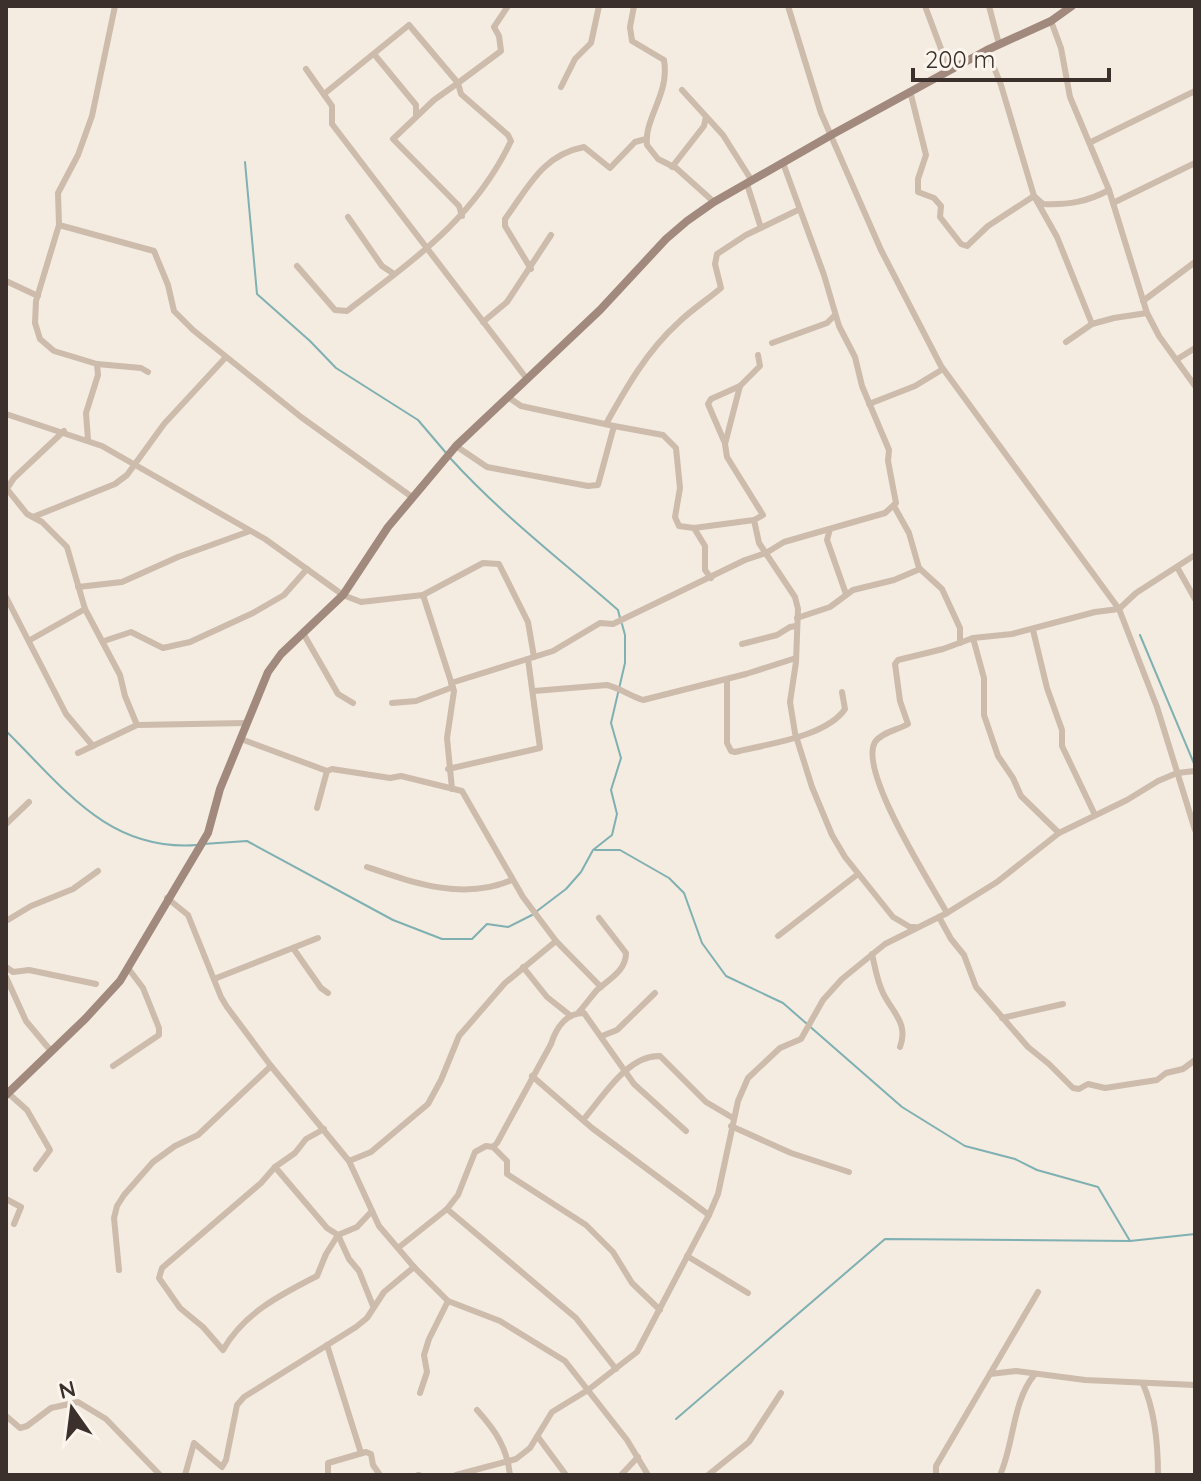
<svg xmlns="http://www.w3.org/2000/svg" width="1201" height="1481" font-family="Quicksand,sans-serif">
  <rect width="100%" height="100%" fill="#f4ebe1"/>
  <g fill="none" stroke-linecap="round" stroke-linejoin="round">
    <g stroke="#7fb0b2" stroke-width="2">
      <path d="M245 162 257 294 310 341 336 368 418 420 447 454"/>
      <path d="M451 459C502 515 561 560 618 610L620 618"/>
      <path d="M1140 635 1195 766"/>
      <path d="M6 731C63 787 108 852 197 845"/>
      <path d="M203 844 247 841 393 920 442 939H472L487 924 508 927 532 915"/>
      <path d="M595 850H620L669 878 684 893 702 943 726 976 783 1003 902 1107 965 1146 1015 1159 1037 1170 1098 1187 1130 1241"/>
      <path d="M537 911 566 889 581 872 593 850 612 835 617 814 611 790 621 758 611 723 625 663V635L622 624"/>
      <path d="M676 1419 885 1239 1130 1241 1195 1234"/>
    </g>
    <g stroke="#cdbbac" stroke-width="6">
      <path d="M634 6 630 27 632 41 664 60C670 94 644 118 647 145L658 159 676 168 714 202"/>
      <path d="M788 6 821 113 881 250 941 366 1119 609 1157 707 1195 830"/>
      <path d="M925 6 949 70"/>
      <path d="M989 6 999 44"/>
      <path d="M1051 21 1061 48 1070 97 1109 190 1147 313 1159 336 1195 386"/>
      <path d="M987 50 1001 85 1034 196 1057 237 1092 324 1114 318 1147 313"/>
      <path d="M374 54 416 105V116"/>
      <path d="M306 69 332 106V124L527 379"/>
      <path d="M561 87 575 59 591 43 599 6"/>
      <path d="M682 90 723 135 752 181"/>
      <path d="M910 91 926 155 918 179V192L934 198 941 206 940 217 961 244 967 246 988 226 1034 196 1043 204C1068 205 1087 202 1109 190"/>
      <path d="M324 94 409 25 458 83 434 100 393 139 459 206 462 216"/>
      <path d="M1091 142 1195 91"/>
      <path d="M672 167 704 126 706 117"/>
      <path d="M747 184 761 228"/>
      <path d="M1113 203 1195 163"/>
      <path d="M348 217 382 266 394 274"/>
      <path d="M59 225 154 251 168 285 174 311 193 330 301 417 412 497"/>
      <path d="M297 266 335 310 347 311C413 260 474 219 511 141L508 135 461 94 458 83 501 51 499 36 494 27 508 6"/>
      <path d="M531 269 505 226V219C528 188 542 155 584 147L610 168 635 142 646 139"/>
      <path d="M6 281 38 296"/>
      <path d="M1143 301 1195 262"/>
      <path d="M483 322 507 302 551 235"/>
      <path d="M1066 342 1092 324"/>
      <path d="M772 343 827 323 835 315"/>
      <path d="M758 355 760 366 740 386 725 444 727 457 763 515 754 520 759 543 795 597 798 609 796 662 790 702 795 733 812 787 832 835 845 857 893 917 910 927H915"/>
      <path d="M1176 360 1195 348"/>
      <path d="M97 364 141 368 148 372"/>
      <path d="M869 404 915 386 943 369"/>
      <path d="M6 414 102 446 265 539 343 595 361 602 423 595 454 691 447 738 452 789"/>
      <path d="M606 424C626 388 647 351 678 323 691 310 707 300 721 288L715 264 717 254 746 235 798 210"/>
      <path d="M614 426 663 435 676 448 680 488 675 517 679 526 694 528 754 520"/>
      <path d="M88 440 86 413 98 375 97 364 54 351 40 339 35 323 36 301 59 225 58 193 78 155 92 116 115 6"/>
      <path d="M724 441 708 404 711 399 740 386"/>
      <path d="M456 446 487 467 588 486 598 485 614 426 521 406 508 397"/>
      <path d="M7 489 27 514 42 522 67 547 85 609 120 675 125 696 137 725"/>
      <path d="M6 490 14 478 64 431"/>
      <path d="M894 506 909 533 919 568 942 589 960 628V643"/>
      <path d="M33 517 115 484 127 475 164 424 226 357"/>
      <path d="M694 528 705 546V570L711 578"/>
      <path d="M830 529 827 540 846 594"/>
      <path d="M1177 567 1195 599"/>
      <path d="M78 587 122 582 178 557 250 531"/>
      <path d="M423 595 483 563 499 564 528 622 534 657"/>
      <path d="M6 597 66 714 93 746"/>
      <path d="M797 618 830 607 853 590 894 580 920 569"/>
      <path d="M1033 630 1047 688 1062 730V746L1095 815"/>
      <path d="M303 633 338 694 353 703"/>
      <path d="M973 638 984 678V715L998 756 1013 778 1021 796 1059 833"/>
      <path d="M30 640 85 609"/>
      <path d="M104 641 131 632 163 648 190 642 253 613 284 595 307 569"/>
      <path d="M742 644 777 635 790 627 796 626"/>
      <path d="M727 679V743L731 751 735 752C767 744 826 737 845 709L842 692"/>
      <path d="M451 683 553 651 600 623 613 624 745 560 766 553 784 542 885 513 896 503 888 461 889 450 862 386 855 357 839 326 824 275 783 163"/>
      <path d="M534 691 607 685C620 688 630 696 643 700L746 674 796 658"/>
      <path d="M392 703 416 701 453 687"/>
      <path d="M241 739 327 771"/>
      <path d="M78 753 137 725 247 723"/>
      <path d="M448 769 540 748 528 659"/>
      <path d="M317 808 327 771 332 769 390 778 401 776 462 791 523 897 556 941 505 983 459 1036 441 1080 428 1104 371 1152 349 1161"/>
      <path d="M6 824 29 802"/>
      <path d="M367 867C414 883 464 901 512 880"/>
      <path d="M167 898 188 915 221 997 227 1007 271 1066 349 1161 379 1226 414 1267 448 1301 500 1321 565 1361 627 1440 648 1475"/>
      <path d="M947 913C931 884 858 771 875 742 882 732 898 730 908 724L900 701 895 664 898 660 943 649 973 638 1012 634 1095 612 1119 609 1136 593 1195 555"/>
      <path d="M939 917 951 939 964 955 976 987 1028 1047 1049 1064 1073 1088 1079 1089 1088 1084 1105 1088 1157 1080 1166 1073 1183 1069 1195 1060"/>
      <path d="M6 921 31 906 73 889 98 871"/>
      <path d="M778 936 858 874"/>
      <path d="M556 941 601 987"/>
      <path d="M293 948 321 988 328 993"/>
      <path d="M872 954C875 967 877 981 883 993 892 1012 909 1023 900 1047"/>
      <path d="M6 967 13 972 29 970 96 984"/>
      <path d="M523 967 547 997 571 1016"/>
      <path d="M6 977 26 1021 51 1051"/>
      <path d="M214 979 318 938"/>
      <path d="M579 1012C585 1005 591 997 597 990 609 979 626 971 626 953L599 918"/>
      <path d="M1002 1018 1063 1004"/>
      <path d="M602 1036 617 1030 655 993"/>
      <path d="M113 1066 159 1035V1028L143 988 128 968"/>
      <path d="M532 1076 592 1128 709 1215"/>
      <path d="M8 1093 27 1110 50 1150 36 1169"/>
      <path d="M583 1120C603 1097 627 1055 660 1056L706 1102 733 1118"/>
      <path d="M731 1126 791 1153 849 1172"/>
      <path d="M324 1129 306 1139 295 1153 275 1167 261 1183 162 1268 159 1278 180 1308 203 1327 223 1350C244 1313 280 1295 317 1276L326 1254 338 1235 357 1227 372 1211"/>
      <path d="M493 1147 507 1161V1174L586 1225 613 1252 632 1283 660 1310"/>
      <path d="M275 1167 327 1228 338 1235 349 1259 359 1271 373 1306"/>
      <path d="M6 1199 21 1207 14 1224"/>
      <path d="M447 1209 576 1318 616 1369"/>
      <path d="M398 1248 447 1209 458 1195 475 1152 486 1146 493 1147 497 1143 551 1044C556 1028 566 1013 584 1013L634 1084 686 1131"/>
      <path d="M687 1256 748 1293"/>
      <path d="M119 1270 114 1218 117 1206 124 1195 153 1162 175 1146 198 1135 271 1066"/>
      <path d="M327 1345 361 1453"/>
      <path d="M990 1374 1016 1371 1085 1380 1195 1385"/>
      <path d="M1143 1384C1155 1411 1158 1445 1158 1475"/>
      <path d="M420 1393 427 1372 424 1355 429 1339 448 1301"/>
      <path d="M477 1410C495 1430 507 1447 510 1475"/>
      <path d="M6 1416 20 1428 27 1426 51 1408 78 1402 106 1419 160 1475"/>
      <path d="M538 1437 566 1475"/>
      <path d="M185 1475 194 1443 222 1467 226 1460 237 1405 244 1397 356 1327 367 1318 384 1292 414 1267"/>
      <path d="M328 1475V1463L366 1452 371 1454 373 1465 380 1475"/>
      <path d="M418 1475H419"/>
      <path d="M456 1475 516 1459 530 1448 552 1412 588 1390 637 1352 709 1215 718 1194 738 1101 748 1078 780 1048 801 1039 823 1000 842 979 885 944 947 913 997 882 1059 833 1127 800 1158 781 1177 773 1195 771"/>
      <path d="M621 1475 638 1457"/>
      <path d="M708 1475 749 1442 781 1393"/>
      <path d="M936 1475V1466L1038 1292"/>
      <path d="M1000 1475C1014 1445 1012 1401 1035 1374"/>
    </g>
    <path stroke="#a18a7d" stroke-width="8" d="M6 1095 86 1018 120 981 208 833 220 789 268 672 281 654 343 595 388 527 456 446 600 310 666 239 687 221 714 202 833 134 987 50 1051 21 1072 6"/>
  </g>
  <rect width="1201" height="1481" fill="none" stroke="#3b302b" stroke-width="16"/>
  <g transform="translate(72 1409) rotate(346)" stroke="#fbf5ee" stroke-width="6" paint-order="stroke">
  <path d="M0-6L14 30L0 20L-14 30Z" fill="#3b302b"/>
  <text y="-12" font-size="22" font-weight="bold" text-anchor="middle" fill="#3b302b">N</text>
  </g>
  <path d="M913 68v12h196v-12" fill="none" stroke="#3b302b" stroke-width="4"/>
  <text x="925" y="68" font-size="24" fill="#3b302b" stroke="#fbf5ee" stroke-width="6" paint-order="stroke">200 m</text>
</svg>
